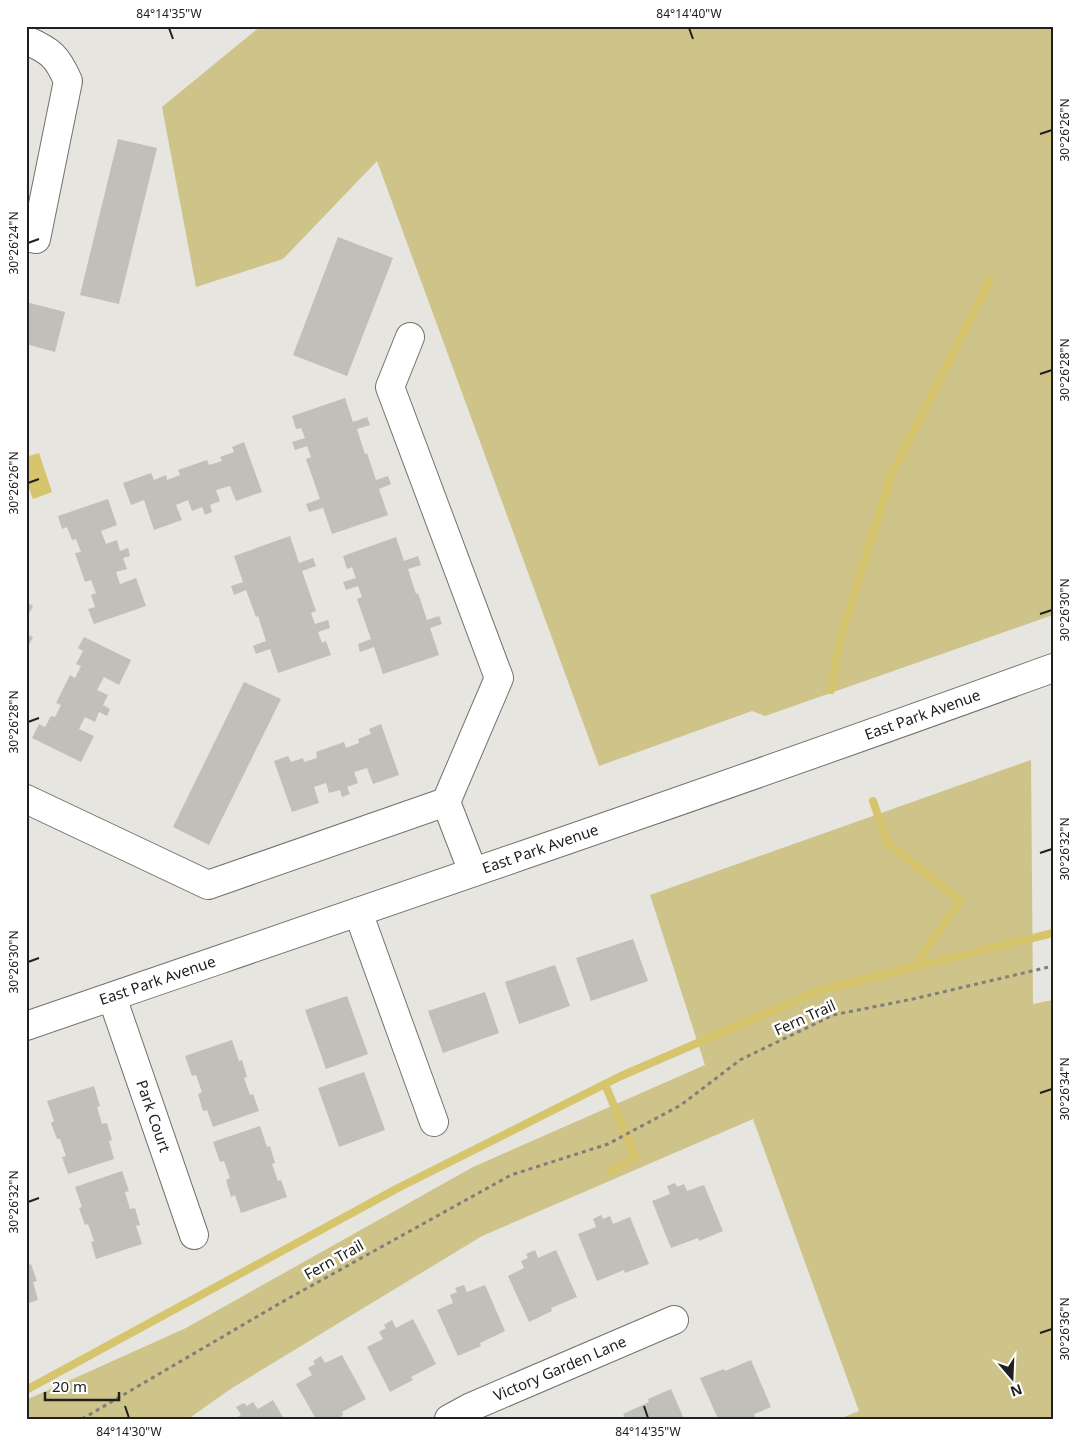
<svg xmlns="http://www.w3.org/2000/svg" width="1079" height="1445" font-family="'Noto Sans',sans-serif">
  <rect width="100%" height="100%" fill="#e6e5df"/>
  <g fill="#cec389">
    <path d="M261 26H1053V615L765 716 752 711 599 766 377 161 283 259 196 287 162 107Z"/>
    <path d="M1031 760 1033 1004 1053 1000V1419H839L859 1411 753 1119 482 1236 232 1388 188 1419H26V1400L186 1328 473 1167 705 1065 650 895Z"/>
  </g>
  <path fill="#d6c56d" d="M39 453 52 492 33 499 26 481V457Z"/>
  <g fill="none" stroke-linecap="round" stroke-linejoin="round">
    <g stroke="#d6c56d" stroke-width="8">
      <path d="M831 690 838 648 891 475 990 280"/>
      <path d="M873 801 887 842 960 901 914 967"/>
      <path d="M605 1084 635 1157 611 1171"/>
      <path d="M26 1390 398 1188 621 1076 820 990 1053 933"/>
    </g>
  </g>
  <g fill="#c0bfb9">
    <path d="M118 139 157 148 119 304 80 295Z"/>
    <path d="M338 237 393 258 347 376 293 355Z"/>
    <path d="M26 302 65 312 55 352 26 344Z"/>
    <path d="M345 398 353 422 367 417 370 425 357 429 365 454 367 453 376 480 388 476 391 484 379 489 388 515 332 534 323 508 309 512 306 504 320 499 306 459 311 457 307 446 295 450 292 442 305 438 301 428 296 429 292 416Z"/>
    <path d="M244 442 262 492 236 501 230 486 216 490 220 501 210 505 212 512 205 515 202 507 192 511 188 500 176 505 182 520 154 530 144 500 131 505 123 483 151 473 154 480 166 475 167 480 180 475 178 470 207 460 209 465 222 461 220 457 234 452 232 447Z"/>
    <path d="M108 499 117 525 101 531 106 544 117 540 120 551 128 548 130 556 123 558 127 569 116 572 120 584 136 578 146 606 94 624 88 609 95 607 91 595 96 593 91 580 85 582 75 553 81 552 76 539 72 540 67 527 62 529 58 516Z"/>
    <path d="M290 536 299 563 313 558 316 566 302 571 316 611 311 613 315 624 328 620 330 628 318 632 322 643 326 641 331 655 278 673 270 649 256 654 253 646 266 641 258 616 256 617 246 590 234 595 231 586 243 582 234 556Z"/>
    <path d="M396 537 404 561 418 556 421 565 408 569 416 594 418 593 427 620 439 616 442 624 430 628 439 655 383 674 374 647 360 652 358 644 371 639 357 599 362 597 358 586 346 590 343 582 356 578 352 567 347 569 343 556Z"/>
    <path d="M26 602 33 606 26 619Z"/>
    <path d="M26 634 33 637 29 645 26 644Z"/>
    <path d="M84 637 131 660 119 685 104 677 97 690 108 695 103 705 110 709 107 716 99 712 95 722 85 717 79 729 94 736 81 762 32 738 39 724 45 727 51 716 55 717 61 705 56 703 70 675 75 678 81 666 76 664 83 651 78 648Z"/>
    <path d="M244 682 281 699 209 845 173 827Z"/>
    <path d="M381 724 399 775 373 784 367 768 354 772 358 783 347 787 350 794 342 797 340 790 329 793 326 783 314 787 319 803 292 812 274 761 288 756 291 762 303 758 304 762 317 758 316 752 344 742 346 748 359 743 358 739 371 734 369 729Z"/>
    <path d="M633 939 648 981 591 1001 576 958Z"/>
    <path d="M555 965 570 1006 519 1024 505 982Z"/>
    <path d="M485 992 499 1033 443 1053 428 1011Z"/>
    <path d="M347 996 368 1054 326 1069 305 1010Z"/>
    <path d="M232 1040 239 1061 242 1060 247 1077 244 1078 250 1095 253 1094 259 1111 213 1127 207 1110 203 1111 198 1094 202 1092 196 1075 192 1076 185 1056Z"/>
    <path d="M364 1072 385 1130 339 1147 318 1088Z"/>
    <path d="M94 1086 100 1106 97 1107 102 1124 107 1123 112 1140 109 1141 114 1159 68 1174 62 1157 66 1156 60 1139H57L51 1123 54 1121 47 1101Z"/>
    <path d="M260 1126 267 1147 270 1146 275 1163 272 1164 278 1181 281 1180 287 1197 241 1213 235 1195 231 1197 226 1180 230 1178 224 1161 220 1162 213 1142Z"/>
    <path d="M122 1171 129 1191 125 1192 130 1209 135 1208 140 1225 136 1226 142 1244 96 1259 91 1242 94 1241 88 1224 85 1225 79 1208 82 1207 75 1187Z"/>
    <path d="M675 1183 677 1187 684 1184 687 1191 704 1185 723 1231 699 1241 698 1238 671 1248 652 1201 670 1194 667 1186Z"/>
    <path d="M601 1215 603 1219 610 1216 613 1224 630 1217 649 1264 625 1273 624 1270 597 1281 578 1234 596 1227 593 1219Z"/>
    <path d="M535 1250 538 1258 556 1250 577 1297 551 1308 552 1311 529 1322 508 1276 524 1268 521 1261 528 1258 526 1254Z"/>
    <path d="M31 1264 37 1281 33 1282 38 1300 26 1304V1266Z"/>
    <path d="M464 1285 467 1292 485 1285 505 1331 480 1343 481 1346 458 1356 437 1310 453 1303 450 1295 457 1292 455 1288Z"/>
    <path d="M413 1319 436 1364 411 1377 413 1380 390 1392 367 1347 383 1339 379 1332 386 1328 384 1325 392 1320 396 1328Z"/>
    <path d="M342 1355 366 1399 342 1412 343 1415 337 1419H316L296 1384 312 1375 308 1368 315 1364 313 1361 321 1356 325 1363Z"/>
    <path d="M751 1360 771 1407 754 1414 756 1419H737L736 1418 718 1419 700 1378 724 1369 725 1371Z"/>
    <path d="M671 1389 684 1419H626L623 1414 649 1402 648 1399Z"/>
    <path d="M273 1400 284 1419H234L241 1415 236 1407 244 1403 247 1406 253 1402 258 1409Z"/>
  </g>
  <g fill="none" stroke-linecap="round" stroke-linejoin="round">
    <g stroke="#73726c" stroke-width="30">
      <g id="minor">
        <path d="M26 40C51 51 57 56 68 81L36 239 26 237"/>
        <path d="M26 799 208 885 446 802 499 678 390 387 410 337"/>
        <path d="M446 802 473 872"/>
        <path d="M358 912 434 1122"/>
        <path id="s1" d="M112 997 194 1235"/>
        <path id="s2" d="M449 1419 471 1407 674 1320"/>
      </g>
    </g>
    <g stroke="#73726c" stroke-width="30">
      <g id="major">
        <path id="s3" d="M26 1026C369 908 712 792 1053 668"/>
      </g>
    </g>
    <path stroke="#807f7b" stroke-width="3" stroke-dasharray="4 4" stroke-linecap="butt" d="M82 1419 282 1302 511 1175 608 1144 681 1105 740 1060 833 1015 913 999 1053 966"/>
    <use href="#minor" stroke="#fff" stroke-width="28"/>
    <use href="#major" stroke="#fff" stroke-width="28"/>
  </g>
  <path fill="none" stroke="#20201e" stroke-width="2" d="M169 28 173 39M689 28 693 39M1040 134 1052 130M28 243 39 239M1040 374 1052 370M28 483 39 479M1040 614 1052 610M28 722 39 718M1040 853 1052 849M28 962 39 958M1040 1093 1052 1089M28 1202 39 1198M1040 1333 1052 1329M125 1406 129 1418M644 1406 648 1418"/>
  <g text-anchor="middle" stroke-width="5" stroke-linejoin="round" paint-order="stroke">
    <g font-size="15" fill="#20201e" stroke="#fff">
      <text dy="5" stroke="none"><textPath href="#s3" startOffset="949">East Park Avenue</textPath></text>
      <text dy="5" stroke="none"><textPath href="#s3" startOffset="544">East Park Avenue</textPath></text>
      <text dy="5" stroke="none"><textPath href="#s3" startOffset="139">East Park Avenue</textPath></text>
      <text transform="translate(805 1018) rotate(-24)" y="5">Fern Trail</text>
      <text dy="5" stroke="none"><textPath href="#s1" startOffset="126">Park Court</textPath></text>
      <text transform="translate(334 1260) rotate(-29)" y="5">Fern Trail</text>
      <text dy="5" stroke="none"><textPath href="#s2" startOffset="122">Victory Garden Lane</textPath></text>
    </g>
  </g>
  <rect width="1079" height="1445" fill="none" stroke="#ffffff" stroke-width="55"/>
  <g transform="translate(1012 1378) rotate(161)" stroke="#ffffff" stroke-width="4" paint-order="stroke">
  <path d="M0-4L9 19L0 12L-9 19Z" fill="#20201e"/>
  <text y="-8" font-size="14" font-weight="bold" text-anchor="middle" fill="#20201e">N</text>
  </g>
  <path d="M45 1392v8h74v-8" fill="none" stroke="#20201e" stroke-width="2.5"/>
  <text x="52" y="1392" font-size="15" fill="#20201e" stroke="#ffffff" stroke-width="4" paint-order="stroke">20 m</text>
  <rect x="28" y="28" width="1024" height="1390" fill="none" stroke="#20201e" stroke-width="2"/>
  <g font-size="12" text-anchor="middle" fill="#20201e">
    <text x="169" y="18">84°14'35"W</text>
    <text x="689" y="18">84°14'40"W</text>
    <text transform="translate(1065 130) rotate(-90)" y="4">30°26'26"N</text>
    <text transform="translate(14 243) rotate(-90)" y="4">30°26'24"N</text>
    <text transform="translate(1065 370) rotate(-90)" y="4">30°26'28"N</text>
    <text transform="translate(14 483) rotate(-90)" y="4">30°26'26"N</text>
    <text transform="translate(1065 610) rotate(-90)" y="4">30°26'30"N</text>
    <text transform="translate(14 722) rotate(-90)" y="4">30°26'28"N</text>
    <text transform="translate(1065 849) rotate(-90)" y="4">30°26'32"N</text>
    <text transform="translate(14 962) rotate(-90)" y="4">30°26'30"N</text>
    <text transform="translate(1065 1089) rotate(-90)" y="4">30°26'34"N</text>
    <text transform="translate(14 1202) rotate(-90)" y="4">30°26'32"N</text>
    <text transform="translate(1065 1329) rotate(-90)" y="4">30°26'36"N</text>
    <text x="129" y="1436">84°14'30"W</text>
    <text x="648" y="1436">84°14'35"W</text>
  </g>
</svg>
